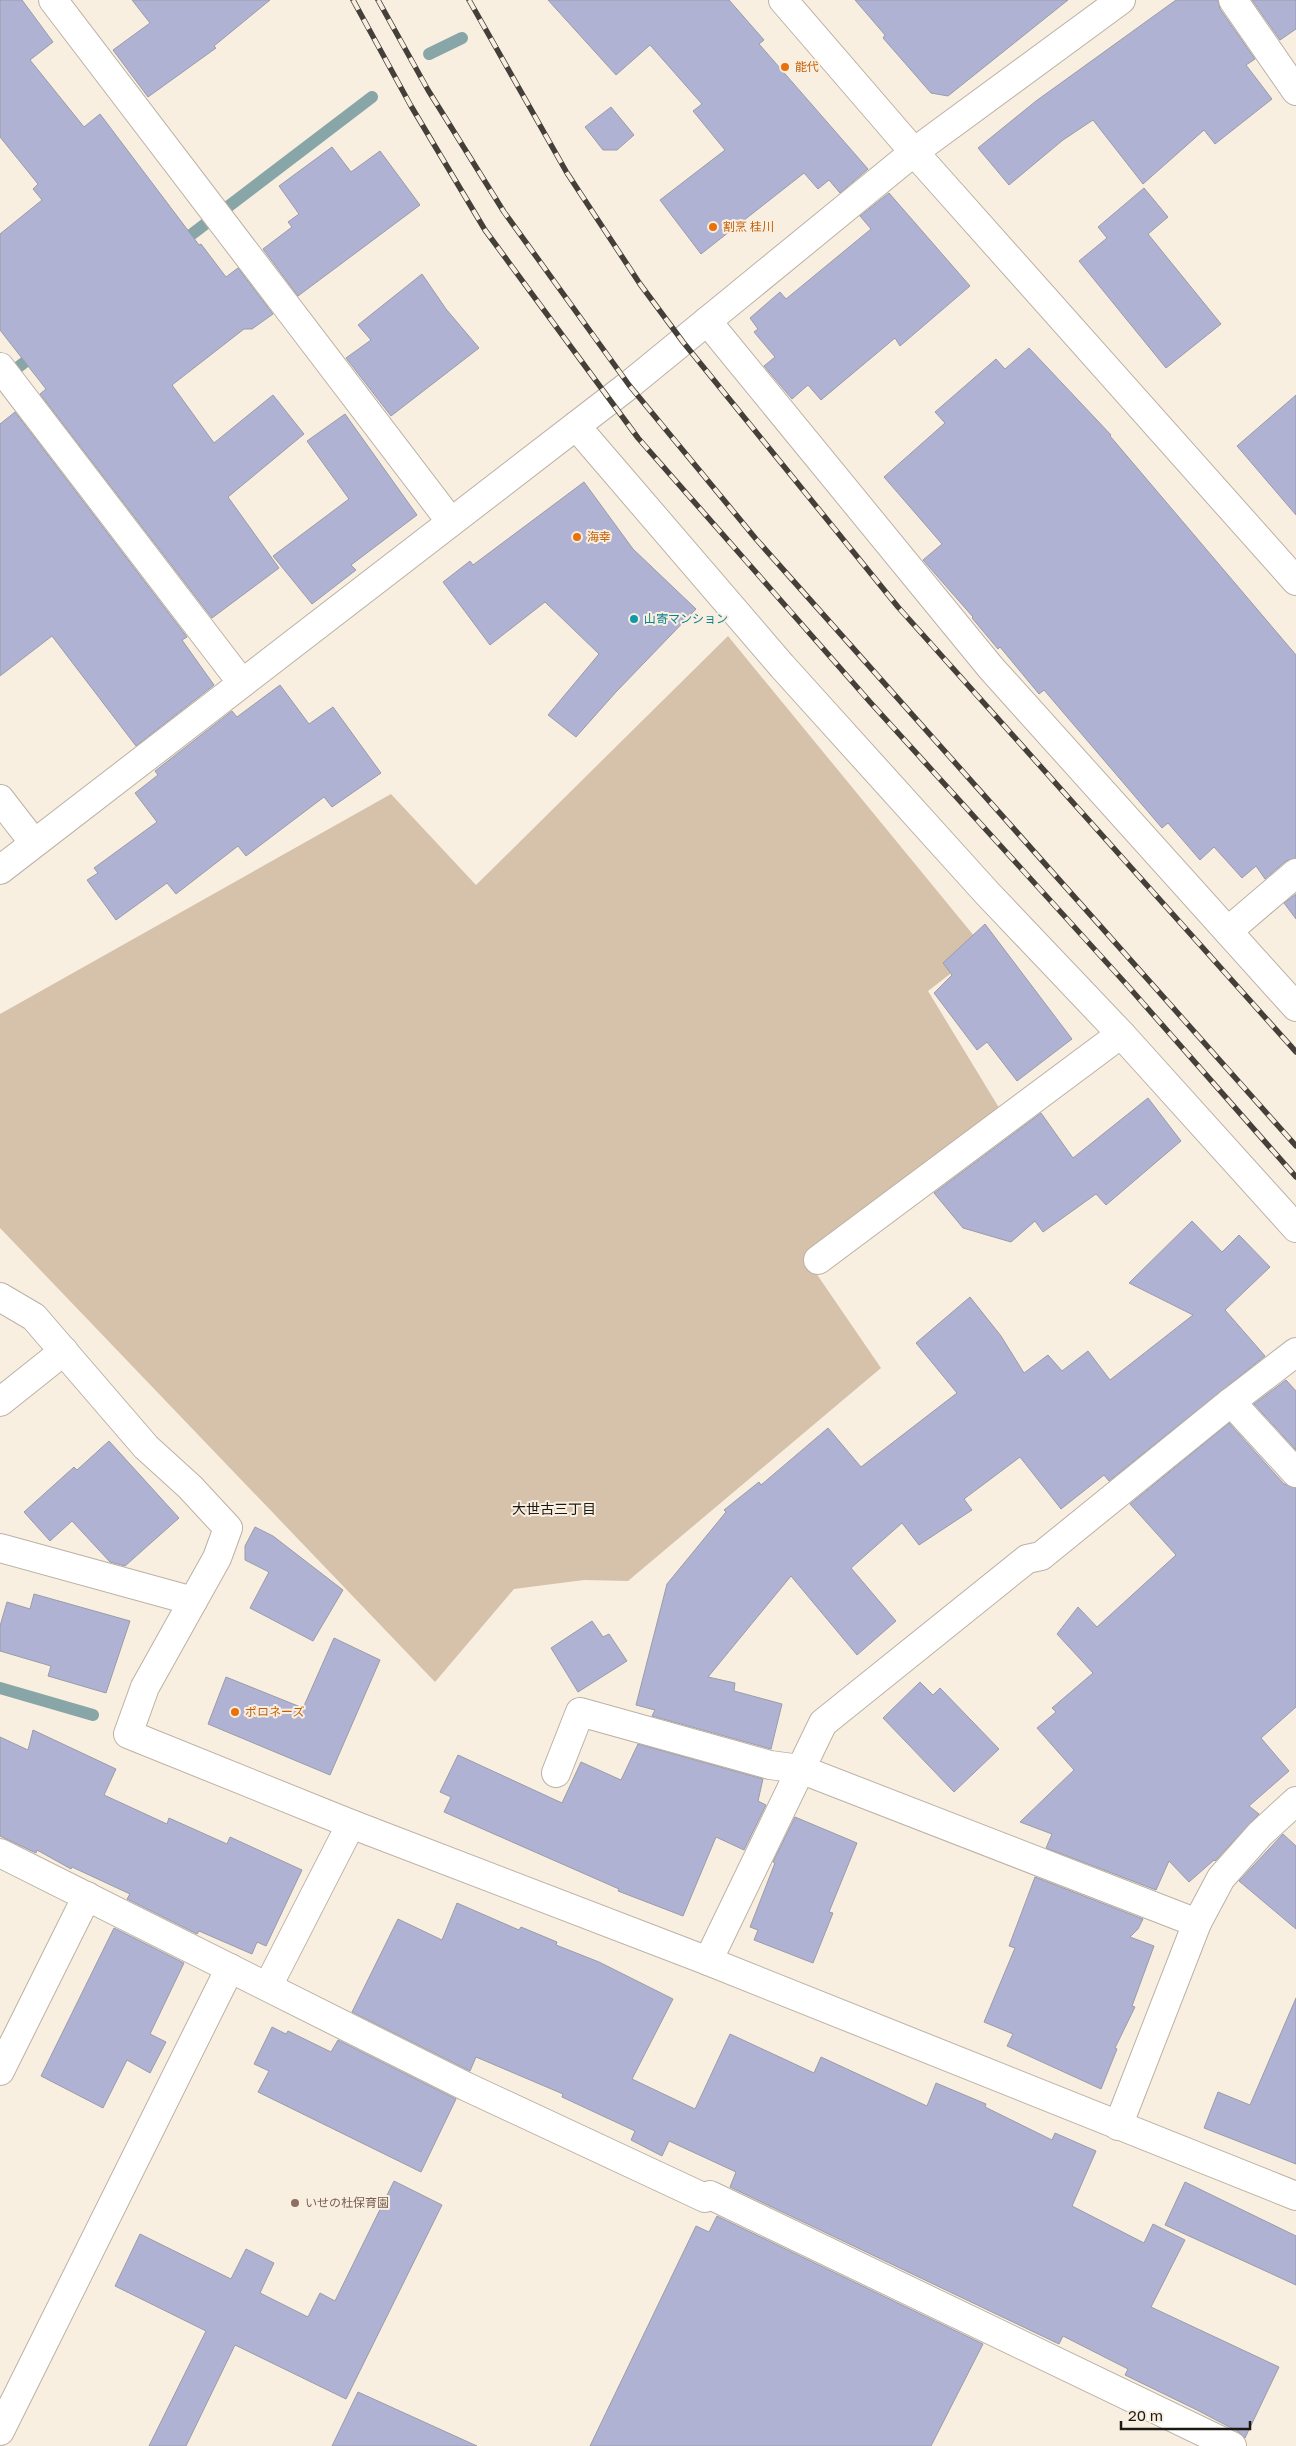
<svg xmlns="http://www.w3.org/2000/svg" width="1296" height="2446" font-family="'Golos Text','Noto Sans JP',sans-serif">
  <rect width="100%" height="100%" fill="#f9efe1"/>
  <path fill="#d6c2aa" d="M728 636 984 948 928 991 1001 1111 805 1257 881 1368 628 1581 584 1580 514 1589 435 1682 0 1228V1014L391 794 476 885Z"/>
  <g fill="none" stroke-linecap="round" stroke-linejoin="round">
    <g stroke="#88a6a7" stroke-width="12">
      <path d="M429 54 462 38"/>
      <path d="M179 244 372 97"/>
      <path d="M4 378 38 352"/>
      <path d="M0 1688 93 1715"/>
    </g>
  </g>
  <g fill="#afb2d2" stroke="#9a9caa">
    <path d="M0 0H22L53 42 30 60 84 127 100 114 199 245 201 244 226 277 238 268 273 314 252 329H244L172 385 214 443 273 395 304 434 228 497 279 568 212 618 40 394 46 389 0 330V234L42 200 33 189 38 184 0 137Z"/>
    <path d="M132 0H270L214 46 216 48 148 97 113 50 150 23Z"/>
    <path d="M548 0H729L764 40 759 44 868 169 840 193 829 180 818 189 804 173 701 254 660 200 725 150 693 111 702 104 650 45 616 75Z"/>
    <path d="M855 0H1068L948 96 931 93 883 38 885 35Z"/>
    <path d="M1176 0H1218L1220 9 1255 59 1246 65 1272 99 1215 144 1204 130 1143 184 1093 120 1063 140 1009 185 978 148 1036 101Z"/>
    <path d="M1252 0H1296V29L1280 40Z"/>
    <path d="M611 107 634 135 617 150H603L585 127Z"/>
    <path d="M332 147 351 172 380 151 420 205 298 296 263 249 292 227 288 222 299 214 279 186Z"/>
    <path d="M1144 188 1168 217 1148 234 1221 324 1166 368 1079 261 1107 238 1098 227Z"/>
    <path d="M889 193 970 286 900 346 895 338 821 400 808 385 792 399 764 366 775 357 754 332 758 329 750 318 780 292 786 299 871 229 860 216Z"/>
    <path d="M422 274 446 309 479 348 391 416 346 358 371 340 358 325Z"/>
    <path d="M1029 348 1111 435 1110 436 1296 655V858L1286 861 1265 879 1256 866 1242 878 1214 847 1200 860 1168 823 1162 828 1044 690 1039 694 1000 647 998 649 972 618 973 617 923 560 942 544 884 477 945 423 935 412 996 359 1005 369Z"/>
    <path d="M1296 395V515L1237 446Z"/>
    <path d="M15 412 187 637 182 640 214 685 136 746 52 636 0 676V424Z"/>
    <path d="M345 414 417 515 351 565 356 570 312 604 273 556 349 499 307 441Z"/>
    <path d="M584 482 633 549 696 609 616 692 576 737 548 715 599 654 545 602 490 645 443 582 470 561 473 565Z"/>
    <path d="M280 685 309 724 333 707 381 773 332 807 324 797 246 856 238 846 176 894 167 883 116 920 87 880 98 873 94 868 157 822 135 793 158 775 155 771 232 711 237 717Z"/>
    <path d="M1296 894V919L1284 903Z"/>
    <path d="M985 924 1072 1039 1017 1081 987 1042 977 1050 934 993 952 975 943 963Z"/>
    <path d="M1148 1098 1181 1141 1106 1205 1096 1194 1043 1232 1035 1221 1011 1242 963 1228 934 1193 1041 1113 1073 1158Z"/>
    <path d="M1192 1221 1222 1252 1239 1235 1270 1267 1225 1310 1265 1356 1109 1481 1104 1475 1061 1509 1020 1457 964 1499 972 1510 919 1545 902 1523 851 1568 896 1621 857 1655 791 1576 708 1677 735 1683 734 1691 782 1704 771 1749 652 1716 655 1710 636 1705 667 1584 726 1512 724 1510 759 1482 761 1485 828 1428 861 1467 957 1393 916 1343 970 1297 1001 1336 1024 1373 1048 1355 1062 1371 1088 1351 1110 1380 1193 1315 1129 1283Z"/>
    <path d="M1286 1380 1296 1391V1450L1254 1404Z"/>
    <path d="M1229 1423 1284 1484 1296 1488V1707L1261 1738 1289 1771 1249 1806 1259 1814 1215 1861 1214 1860 1189 1882 1169 1861 1156 1890 1046 1848 1052 1834 1020 1822 1074 1770 1037 1728 1056 1712 1052 1708 1093 1673 1057 1634 1078 1607 1097 1627 1176 1555 1130 1504Z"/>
    <path d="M109 1441 179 1518 125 1566 110 1562 72 1521 50 1541 24 1512 74 1467 77 1470Z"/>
    <path d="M255 1527 273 1536 343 1590 313 1641 250 1608 269 1572 245 1560V1546Z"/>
    <path d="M34 1594 130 1621 106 1693 48 1676 51 1666 0 1651V1626L7 1602 30 1609Z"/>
    <path d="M592 1621 603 1637 609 1634 627 1661 578 1692 551 1648Z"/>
    <path d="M334 1638 380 1660 330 1775 208 1724 226 1677 303 1708Z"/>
    <path d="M920 1682 933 1695 940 1688 999 1749 954 1792 883 1718Z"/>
    <path d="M33 1730 116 1769 104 1795 167 1824 169 1818 227 1844 230 1837 302 1870 266 1946 257 1942 252 1954 199 1931 197 1934 127 1899 130 1894 72 1867 71 1869 37 1850 36 1853 0 1836V1737L28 1750Z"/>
    <path d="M638 1744 763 1779 758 1801 766 1805 744 1850 716 1837 683 1916 618 1891 619 1889 444 1812 451 1797 440 1792 458 1755 562 1803 581 1762 621 1780Z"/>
    <path d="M795 1817 857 1843 829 1912 833 1913 813 1963 754 1940 758 1930 750 1927 775 1863 773 1862Z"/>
    <path d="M1283 1834 1296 1846V1929L1239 1881Z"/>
    <path d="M1035 1877 1143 1919 1138 1929 1130 1937 1154 1946 1132 2006 1135 2007 1115 2048 1117 2049 1101 2089 1007 2046 1013 2034 984 2022 1015 1948 1009 1946Z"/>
    <path d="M457 1903 519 1930 521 1927 557 1942 556 1945 599 1962 673 1999 632 2079 695 2109 730 2034 814 2073 821 2057 927 2106 936 2083 986 2104 985 2107 1052 2140 1055 2133 1096 2151 1072 2206 1144 2243 1153 2224 1185 2240 1151 2307 1279 2367 1245 2438 1239 2432 1197 2410 1125 2375 1128 2369 1063 2336 1059 2344 730 2187 736 2172 669 2141 662 2156 631 2140 635 2131 562 2097 563 2094 476 2057 470 2071 352 2012 398 1919 442 1940Z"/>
    <path d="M114 1928 184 1963 150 2034 166 2042 150 2073 127 2060 103 2108 41 2076Z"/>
    <path d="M1296 1998V2164L1204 2128 1218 2092 1250 2105Z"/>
    <path d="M272 2027 286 2034 288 2031 331 2052 338 2040 456 2099 421 2172 258 2092 269 2071 254 2064Z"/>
    <path d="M394 2181 442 2205 346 2399 235 2345 186 2446H149L206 2331 115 2286 140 2234 231 2279 246 2249 274 2263 260 2293 308 2317 320 2293 335 2301Z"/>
    <path d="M1185 2182 1296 2236V2285L1165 2225Z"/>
    <path d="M717 2216 983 2344 931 2446H590L696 2226 709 2232Z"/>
    <path d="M358 2392 477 2446H332Z"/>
  </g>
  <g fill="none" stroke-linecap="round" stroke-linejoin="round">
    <g stroke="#bcb1a5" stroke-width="30">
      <g id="minor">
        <path d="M53 0 451 522"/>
        <path d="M783 0 914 152 1296 581"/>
        <path d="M1233 0 1296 91"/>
        <path d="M707 321 991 668 1296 1007"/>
        <path d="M0 367 242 683"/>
        <path d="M576 426 782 666 987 893 1121 1034 1296 1228"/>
        <path d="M0 799 34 843"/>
        <path d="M0 870 629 385 914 152 1121 0"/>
        <path d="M1228 931 1296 873"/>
        <path d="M818 1260 1121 1034"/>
        <path d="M0 1297 34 1317 146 1447 190 1487 228 1528 217 1558 145 1687 128 1734 351 1824 708 1961"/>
        <path d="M1296 1352 1231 1402 1041 1556 1027 1559 823 1723 708 1961 1296 2196"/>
        <path d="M0 1402 64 1351"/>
        <path d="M1231 1402 1296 1473"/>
        <path d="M0 1548 193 1601"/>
        <path d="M556 1773 580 1712 770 1765 800 1769 1197 1923"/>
        <path d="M0 1853 465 2086 705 2198 710 2195 1232 2446"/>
        <path d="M268 1986 351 1824"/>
        <path d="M0 2071 87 1896"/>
        <path d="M1118 2126 1197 1923 1221 1878 1260 1834 1296 1801"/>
        <path d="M0 2431 230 1968"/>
      </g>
    </g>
    <use href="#minor" stroke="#fff" stroke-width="28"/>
    <g stroke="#444039" stroke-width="5.5">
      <g id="rail">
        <path d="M353 0 411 106 485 230 638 438 870 702 1127 985 1296 1177"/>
        <path d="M378 0 428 90 504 212 629 385 756 539 1296 1146"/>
        <path d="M469 0 567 173 640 284 683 342 898 607 1296 1052"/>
      </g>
    </g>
    <use href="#rail" stroke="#f9efe1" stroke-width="4" stroke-dasharray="11" stroke-linecap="butt"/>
  </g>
  <g fill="#e8710a" stroke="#f9efe1" stroke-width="2">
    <circle cx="785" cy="67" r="5"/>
    <circle cx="713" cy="227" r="5"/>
    <circle cx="577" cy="537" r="5"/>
    <circle cx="235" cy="1712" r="5"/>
  </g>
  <circle fill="#0f9aa8" stroke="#f9efe1" stroke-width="2" cx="634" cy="619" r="5"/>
  <circle fill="#8d6e63" stroke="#f9efe1" stroke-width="2" cx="295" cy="2203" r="5"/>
  <g text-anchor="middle" stroke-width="4" stroke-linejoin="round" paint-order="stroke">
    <g font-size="12" fill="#c56008" stroke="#f9efe1" text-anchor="start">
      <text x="795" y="71">能代</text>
      <text x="723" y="231">割烹 桂川</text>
      <text x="587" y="541">海幸</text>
      <text x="245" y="1716">ポロネーズ</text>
    </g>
    <g font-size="12" fill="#0d838f" stroke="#f9efe1" text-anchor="start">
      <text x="644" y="623">山寄マンション</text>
    </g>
    <g font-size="12" fill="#785e54" stroke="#f9efe1" text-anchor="start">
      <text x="305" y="2207">いせの杜保育園</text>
    </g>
    <g font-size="14" fill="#1b1813" stroke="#f9efe1">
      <text x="554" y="1514">大世古三丁目</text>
    </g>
  </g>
  <path d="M1121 2421v8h129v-8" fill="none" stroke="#1b1813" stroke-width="2.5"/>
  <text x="1128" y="2421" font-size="15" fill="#1b1813" stroke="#f9efe1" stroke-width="4" paint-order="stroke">20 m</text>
</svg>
